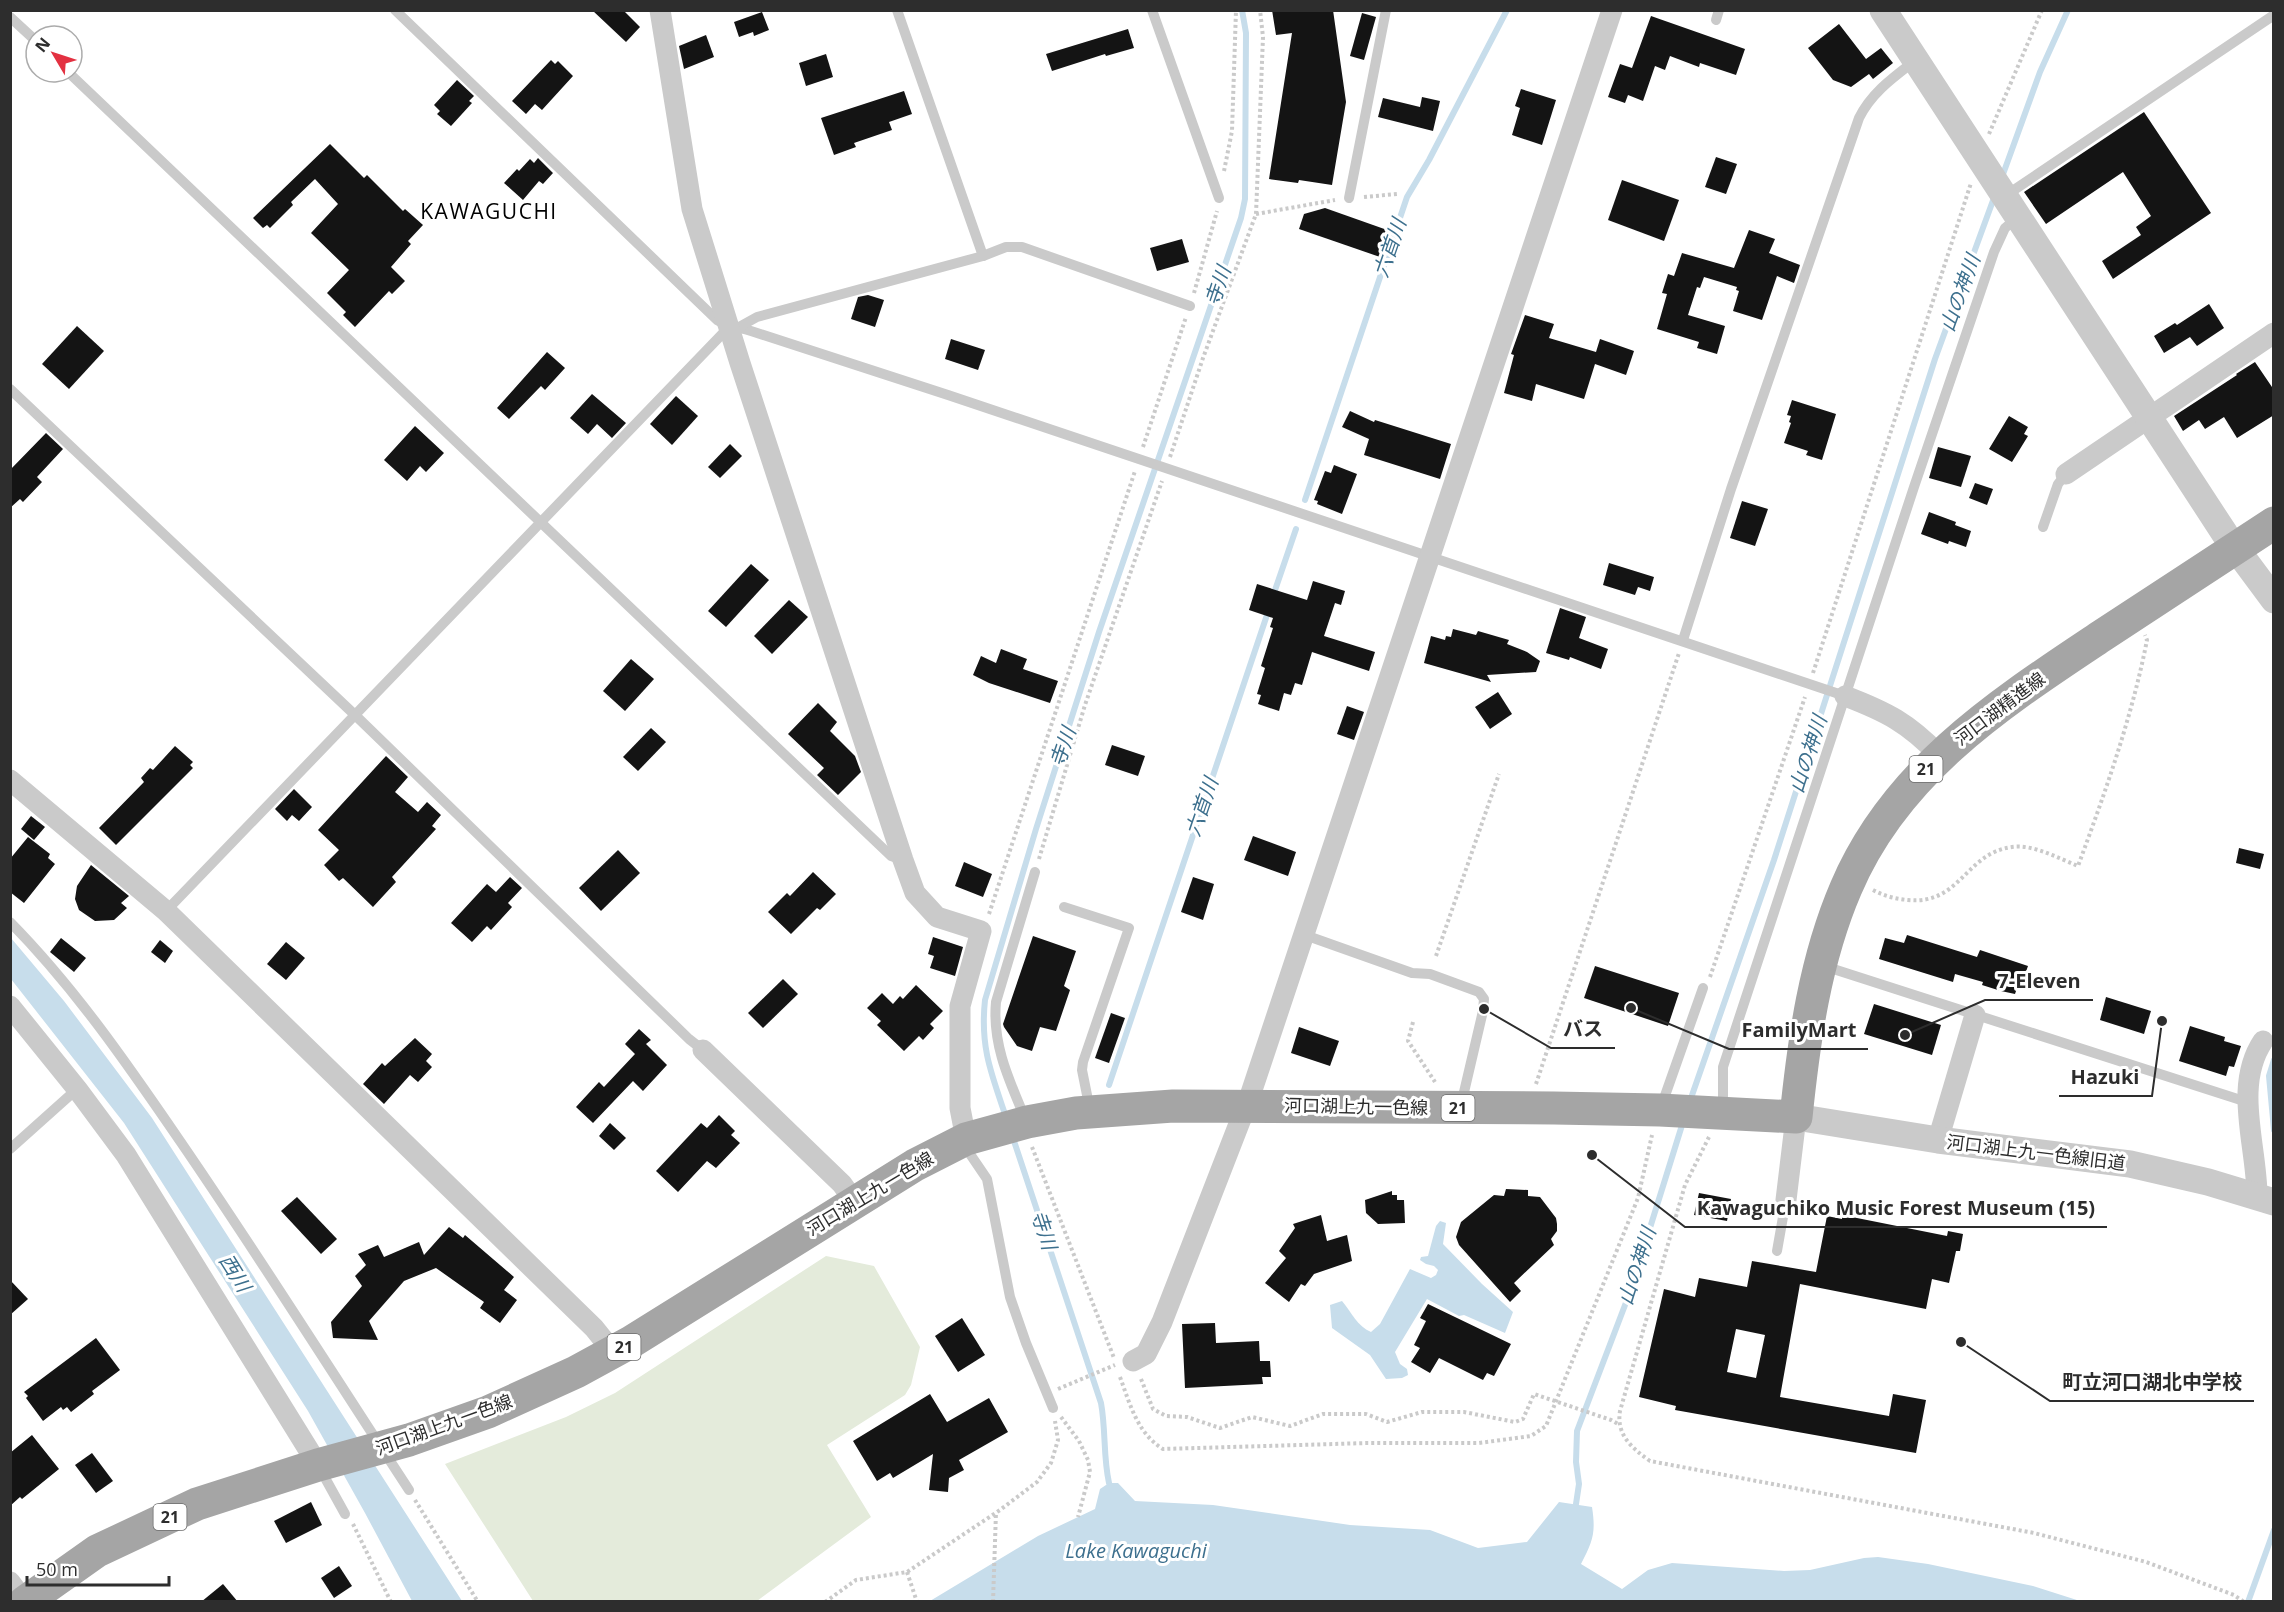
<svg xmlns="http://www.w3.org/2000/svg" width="2284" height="1612" font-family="'Open Sans','Noto Sans JP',sans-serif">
  <rect width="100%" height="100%" fill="#fff"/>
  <path fill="#e4ebdb" d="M826 1256 874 1266 920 1347 911 1385 905 1395 827 1445 871 1517 757 1601H533L445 1464 566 1417 615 1393Z"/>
  <g fill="#c7ddeb">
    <path d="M11 938 64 1001 152 1118 462 1601H412L365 1513 308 1411 124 1123 11 979Z"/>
    <path d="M1440 1221 1446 1223 1443 1244 1482 1284 1513 1312 1505 1333 1464 1315 1459 1316 1427 1299 1395 1352 1400 1364 1407 1369 1408 1375 1402 1378 1386 1379 1370 1355 1332 1328 1330 1305 1342 1301C1352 1313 1357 1326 1371 1332L1380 1324 1410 1269 1431 1278 1436 1275 1438 1270 1434 1266 1426 1264 1420 1260 1421 1257 1428 1256 1436 1226Z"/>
    <path d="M1109 1483H1118L1135 1501 1213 1505 1350 1525 1430 1530 1478 1548 1527 1542 1559 1502 1592 1507C1596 1533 1593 1541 1581 1564L1622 1589 1648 1570 1672 1563 1784 1571 1810 1570 1864 1558 1878 1557 1928 1564 2033 1586 2080 1601H930L1038 1536 1095 1509 1100 1489Z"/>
  </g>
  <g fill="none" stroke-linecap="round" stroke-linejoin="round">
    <g stroke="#c7ddeb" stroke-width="6">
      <path d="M2002 177 2040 72 2068 10"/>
      <path d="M1305 500 1407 197 1429 160 1507 10"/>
      <path d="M1273 596 1296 529"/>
      <path d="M2274 1060 2269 1076 2274 1130"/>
      <path d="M1109 1085 1269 609"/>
      <path d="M1690 1101 1774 860 1935 359 1995 195"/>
      <path d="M1006 1117C991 1073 980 1047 985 1000L1036 829 1099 632 1241 218 1245 199 1246 33 1242 10"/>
      <path d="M1012 1135 1101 1403C1106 1430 1103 1456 1109 1483"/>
      <path d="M1576 1504 1579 1484 1576 1462 1577 1431 1630 1292 1683 1122"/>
      <path d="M2248 1602 2274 1530"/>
    </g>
  </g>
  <g fill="#141414" fill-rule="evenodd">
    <path d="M592 10H623L640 27 626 42Z"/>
    <path d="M1272 10H1333L1346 102 1332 185 1299 180 1298 183 1269 179 1292 33 1276 35Z"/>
    <path d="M762 12 769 30 754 36 753 32 739 37 734 22Z"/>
    <path d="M1362 13 1376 17 1364 60 1350 56Z"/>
    <path d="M1651 16 1745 49 1736 75 1700 63 1699 67 1670 56 1665 70 1655 66 1643 101 1628 95 1625 103 1608 97 1620 64 1632 68Z"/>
    <path d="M1839 24 1866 59 1881 48 1893 63 1873 79 1869 74 1851 87 1833 80 1808 48Z"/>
    <path d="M1128 29 1134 48 1106 56 1105 54 1052 71 1046 54Z"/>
    <path d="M706 35 714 57 684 69 679 46Z"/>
    <path d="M826 54 833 77 806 86 799 63Z"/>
    <path d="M551 60 555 64 558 61 573 76 542 110 535 104 526 114 512 101Z"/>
    <path d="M457 80 474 96 469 101 472 103 451 126 437 114 440 111 434 105Z"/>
    <path d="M1521 89 1556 100 1542 145 1512 135 1520 108 1515 106Z"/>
    <path d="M904 91 912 114 889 122 892 130 854 143 856 147 834 155 821 118Z"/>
    <path d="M1422 97 1440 101 1433 131 1378 117 1383 98 1420 107Z"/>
    <path d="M2144 112 2211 213 2113 279 2102 261 2141 235 2136 227 2151 216 2123 172 2046 224 2024 192Z"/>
    <path d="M330 144 364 178 367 175 403 211 405 209 423 225 408 241 411 244 391 267 405 281 392 294 389 291 355 327 343 315 346 312 327 293 349 270 311 233 338 204 315 179 291 202 293 205 270 228 267 225 263 228 253 218Z"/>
    <path d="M1716 157 1737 164 1726 194 1705 187Z"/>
    <path d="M538 158 553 173 543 184 539 181 523 200 504 183 517 169 519 171 530 159 534 163Z"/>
    <path d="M1622 180 1679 200 1664 241 1608 220Z"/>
    <path d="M1325 208 1390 231 1380 257 1299 229 1304 214Z"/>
    <path d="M1749 230 1775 239 1769 253 1800 265 1794 283 1777 276 1762 320 1733 311 1739 291 1736 290 1737 287 1704 277 1700 288 1697 287 1688 315 1725 326 1717 354 1697 348 1699 342 1657 329 1667 294 1662 293 1668 274 1674 276 1682 253 1734 268Z"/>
    <path d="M1182 239 1189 262 1157 271 1150 248Z"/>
    <path d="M868 295 884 300 875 327 851 319 858 297Z"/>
    <path d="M2209 304 2224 328 2197 346 2190 337 2164 353 2154 336 2175 323 2177 325Z"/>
    <path d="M1525 315 1554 324 1549 338 1596 352 1600 339 1634 351 1626 375 1595 364 1584 399 1536 384 1532 401 1504 393 1514 355 1511 354Z"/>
    <path d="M77 326 104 351 69 389 42 364Z"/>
    <path d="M951 339 985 350 978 370 945 359Z"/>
    <path d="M547 352 565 368 545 390 541 386 509 419 497 408Z"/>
    <path d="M2255 362 2274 390V415L2237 438 2224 417 2205 429 2199 420 2183 431 2174 416 2237 375 2236 374Z"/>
    <path d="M592 394 626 423 612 438 597 424 588 434 570 418Z"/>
    <path d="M676 396 698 416 672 445 650 424Z"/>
    <path d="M1792 400 1836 414 1822 460 1806 455 1808 451 1784 443 1791 423 1789 422 1791 416 1787 415Z"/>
    <path d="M1350 411 1374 422 1375 420 1451 444 1440 479 1364 455 1369 439 1342 427Z"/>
    <path d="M2009 416 2028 427 2024 434 2028 436 2012 462 1989 449Z"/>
    <path d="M415 426 444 453 426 472 420 466 407 481 384 460Z"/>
    <path d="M46 433 63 449 37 477 42 482 23 502 20 499 10 508V470Z"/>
    <path d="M730 444 742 456 720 478 708 467Z"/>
    <path d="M1938 447 1971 456 1961 487 1929 478Z"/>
    <path d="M1334 465 1357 474 1342 514 1317 504 1318 501 1314 500 1325 471 1331 473Z"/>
    <path d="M1975 483 1993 489 1987 505 1969 498Z"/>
    <path d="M1742 501 1768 509 1755 546 1730 538Z"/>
    <path d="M1929 512 1956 522 1955 525 1971 531 1966 547 1949 541 1948 544 1921 534Z"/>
    <path d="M1609 563 1654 577 1650 591 1638 587 1635 595 1603 585Z"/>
    <path d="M751 564 769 580 726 627 708 611Z"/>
    <path d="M1313 581 1345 591 1341 605 1335 603 1324 636 1375 652 1369 671 1312 652 1302 685 1295 683 1291 695 1284 693 1279 711 1258 704 1261 695 1257 694 1265 668 1261 666 1273 628 1270 627 1273 618 1249 610 1257 584 1307 600Z"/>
    <path d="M789 600 808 617 772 654 754 636Z"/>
    <path d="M1560 608 1586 617 1579 638 1608 649 1601 669 1570 657 1569 660 1546 653Z"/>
    <path d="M1453 629 1476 635 1478 631 1509 640 1507 644 1527 652 1540 661 1536 672 1487 675 1491 682 1424 663 1431 636 1445 640 1446 636 1451 637Z"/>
    <path d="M1001 649 1027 659 1023 669 1058 681 1050 703 989 683 973 675 981 656 996 663Z"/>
    <path d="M631 659 654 679 625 711 603 691Z"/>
    <path d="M1498 692 1512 714 1490 729 1475 707Z"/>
    <path d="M818 703 837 722 830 731 855 756 861 772 838 795 817 775 824 768 788 734Z"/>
    <path d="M1347 706 1364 712 1354 740 1337 734Z"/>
    <path d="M651 728 666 742 638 771 623 757Z"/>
    <path d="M1112 745 1145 756 1138 776 1105 765Z"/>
    <path d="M175 746 193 762 190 765 193 768 116 845 99 828 144 782 141 778 150 768 153 770Z"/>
    <path d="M386 756 408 777 395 792 418 812 427 802 441 815 432 826 436 829 392 877 396 882 373 907 343 878 339 881 324 865 339 850 318 830Z"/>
    <path d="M294 789 312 807 299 821 292 815 287 821 275 809Z"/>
    <path d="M31 816 45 827 34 840 21 829Z"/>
    <path d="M1253 836 1296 852 1288 876 1244 860Z"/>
    <path d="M28 837 50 854 48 858 55 864 24 903 10 892V859Z"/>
    <path d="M2239 848 2264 854 2260 869 2236 863Z"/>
    <path d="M618 850 640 873 601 911 579 888Z"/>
    <path d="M964 862 992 874 983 897 955 886Z"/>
    <path d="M91 865 129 896 121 903 127 908 114 920 95 921 79 910 75 899 77 886Z"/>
    <path d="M813 872 836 894 820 910 817 908 791 934 768 912 787 893 790 896Z"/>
    <path d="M510 877 522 888 508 903 512 907 491 930 487 926 472 942 451 923 487 884 496 892Z"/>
    <path d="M1193 877 1214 884 1203 920 1181 912Z"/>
    <path d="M1907 935 1977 957 1980 950 2028 966 2020 989 2017 988 2015 994 2001 991 1982 985 1983 982 1955 974 1953 982 1879 959 1885 938 1904 943Z"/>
    <path d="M1033 936 1076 951 1064 986 1070 990 1056 1031 1040 1027 1032 1051 1017 1046 1004 1027 1003 1024Z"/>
    <path d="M933 937 963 947 955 976 930 968 934 956 928 954Z"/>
    <path d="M61 938 86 958 74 972 50 952Z"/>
    <path d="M160 940 173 951 165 963 151 952Z"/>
    <path d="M286 942 305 958 286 980 267 964Z"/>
    <path d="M1595 966 1679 993 1668 1026 1584 998Z"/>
    <path d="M783 979 798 994 763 1028 748 1013Z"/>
    <path d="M916 985 943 1011 930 1024 934 1028 923 1040 919 1036 904 1051 877 1025 881 1021 867 1008 882 993 893 1004 900 996 903 999Z"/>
    <path d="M2106 997 2151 1011 2144 1034 2100 1020Z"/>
    <path d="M1874 1004 1941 1025 1932 1055 1864 1034Z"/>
    <path d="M1111 1013 1125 1018 1109 1063 1095 1058Z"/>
    <path d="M2190 1026 2225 1037 2224 1041 2241 1046 2234 1067 2229 1066 2226 1076 2179 1061Z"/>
    <path d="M1299 1027 1339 1041 1330 1066 1291 1053Z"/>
    <path d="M639 1029 651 1040 646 1044 667 1065 643 1091 633 1081 593 1123 576 1107 599 1082 604 1087 635 1054 625 1044Z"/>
    <path d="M415 1038 432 1054 426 1061 432 1067 418 1082 410 1075 384 1104 363 1084 382 1063 385 1066Z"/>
    <path d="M719 1115 735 1131 731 1135 740 1143 716 1168 707 1161 678 1192 656 1171 701 1123 707 1128Z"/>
    <path d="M610 1123 626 1138 614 1150 599 1136Z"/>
    <path d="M1506 1189 1528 1190V1196L1540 1197 1556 1218 1557 1224V1231L1551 1239 1554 1245 1514 1283 1521 1291 1510 1302 1459 1245 1456 1237 1461 1222 1494 1195 1504 1196Z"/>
    <path d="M1392 1191V1195H1397V1200H1404L1405 1223 1378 1224 1366 1213 1365 1200Z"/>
    <path d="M1699 1193 1731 1199 1727 1221 1694 1215Z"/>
    <path d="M297 1197 337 1239 321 1254 281 1211Z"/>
    <path d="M1321 1215 1327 1241 1347 1235 1352 1261 1314 1274 1305 1286 1301 1284 1289 1302 1265 1283 1286 1258 1279 1251 1295 1228 1293 1224Z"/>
    <path d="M1842 1215 1947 1236 1948 1231 1963 1234 1960 1251H1956L1949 1283 1932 1279 1926 1309 1800 1284 1780 1397 1889 1416 1893 1394 1926 1400 1916 1453 1675 1410 1676 1406 1639 1397 1664 1289 1695 1297 1699 1278 1747 1287 1752 1261 1816 1272 1827 1216 1842 1219ZM1736 1329 1765 1335 1756 1378 1727 1372Z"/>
    <path d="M449 1227 463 1238 465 1235 514 1277 504 1290 517 1300 500 1323 480 1308 484 1302 436 1268 404 1281 369 1321 378 1340 333 1338 331 1322 362 1286 355 1276 366 1265 358 1254 378 1245 384 1257 419 1242 424 1255Z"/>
    <path d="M10 1280 28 1299 10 1315Z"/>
    <path d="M1428 1304 1511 1344 1494 1376 1487 1373 1483 1380 1439 1358 1430 1373 1411 1362 1420 1348 1414 1345 1426 1321 1420 1318Z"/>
    <path d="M962 1318 985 1355 958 1372 935 1336Z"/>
    <path d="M1215 1323 1216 1343 1259 1341 1260 1361H1270L1271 1377H1262L1263 1384 1185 1388 1182 1324Z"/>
    <path d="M96 1338 120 1370 92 1391 94 1394 71 1412 67 1407 63 1410 61 1407 43 1421 26 1398 28 1396 24 1392Z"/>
    <path d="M930 1394 947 1422 989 1398 1008 1432 959 1460 964 1470 949 1478 948 1492 929 1490 933 1454 893 1478 890 1473 877 1481 853 1441Z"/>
    <path d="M32 1435 59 1469 22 1499 20 1497 10 1506V1453Z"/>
    <path d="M92 1453 113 1481 96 1493 75 1465Z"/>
    <path d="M311 1502 322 1525 286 1543 274 1521Z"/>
    <path d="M339 1566 352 1586 334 1598 321 1578Z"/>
    <path d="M223 1584 238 1602H201Z"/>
  </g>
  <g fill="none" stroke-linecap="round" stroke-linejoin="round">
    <g stroke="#cacaca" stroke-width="4" stroke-dasharray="3 3" stroke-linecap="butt">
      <path d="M1989 134 2042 10"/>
      <path d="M1224 171 1232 131 1236 10"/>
      <path d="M1364 197 1397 194"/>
      <path d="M1256 214 1335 200"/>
      <path d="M1194 293 1217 211"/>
      <path d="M1143 447 1186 317"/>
      <path d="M1170 457 1203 358 1256 214 1263 37 1260 10"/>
      <path d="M1813 673 1971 183"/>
      <path d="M1039 859 1085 705 1162 481"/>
      <path d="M1873 890C1884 896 1896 899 1908 900 1961 905 1965 853 2012 847 2033 844 2058 858 2078 866 2105 793 2132 717 2147 640L2145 635"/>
      <path d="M989 914 1135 471"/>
      <path d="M1436 956 1499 774"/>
      <path d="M1710 977 1805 697"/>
      <path d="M1413 1022 1408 1041 1435 1082"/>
      <path d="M1536 1084 1679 653"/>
      <path d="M1709 1137 1685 1185 1620 1411C1616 1435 1632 1448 1650 1461L2034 1533 2146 1562 2234 1595 2244 1602"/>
      <path d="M1032 1147 1114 1358"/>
      <path d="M1120 1377C1130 1404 1137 1433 1163 1449L1368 1443H1479L1531 1436 1546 1426 1638 1198 1652 1135"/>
      <path d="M1141 1379 1153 1409 1166 1416 1187 1417 1220 1428 1252 1417 1290 1426 1323 1414H1366L1387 1422 1422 1412H1464L1515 1422 1523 1419 1534 1394 1611 1420 1618 1424"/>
      <path d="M1058 1389 1115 1365"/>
      <path d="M1061 1417 1079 1441 1088 1460 1090 1472 1078 1517"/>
      <path d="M415 1500 478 1602"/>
      <path d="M353 1524 391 1602"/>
      <path d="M907 1572 917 1602"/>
      <path d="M825 1602 856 1580 907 1572 1000 1510 1037 1482 1051 1463 1058 1440 1055 1421"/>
      <path d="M993 1602 996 1512"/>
    </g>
    <g stroke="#cacaca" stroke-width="10">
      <path d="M395 10 717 320C728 327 738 327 751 331L948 395 1845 696"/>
      <path d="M897 10 983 256"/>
      <path d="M1152 10 1219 198"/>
      <path d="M10 17 36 41"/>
      <path d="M1716 20 1719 10"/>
      <path d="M68 72 891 856 903 860"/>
      <path d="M2005 196 2274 15"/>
      <path d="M1349 198 1386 10"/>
      <path d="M739 327 757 317 983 256 1006 247H1022L1190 306"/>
      <path d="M10 389 355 715 689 1039 703 1050"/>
      <path d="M2043 527 2058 484 2066 474"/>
      <path d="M1683 640 1731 489 1859 118C1872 92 1894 77 1916 60"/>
      <path d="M1064 907 1129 928 1083 1062 1082 1070 1090 1110"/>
      <path d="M166 911 729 327"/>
      <path d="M10 922C75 988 128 1065 180 1141 259 1256 333 1374 409 1490"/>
      <path d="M1302 934 1412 973 1430 974 1479 992 1484 999 1483 1011 1461 1105"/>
      <path d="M1824 966 2247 1102"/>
      <path d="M1661 1107 1703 988"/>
      <path d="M1723 1110V1067L1914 487 1994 252 2005 228 2017 218"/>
      <path d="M1025 1118C1009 1080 992 1044 996 1002L1035 872"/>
      <path d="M967 1143 970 1154 987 1179 1010 1297 1026 1343 1053 1408"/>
      <path d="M10 1149 77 1089"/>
      <path d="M1777 1251 1786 1200"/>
      <path d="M319 1467 345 1514"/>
    </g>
    <g stroke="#cacaca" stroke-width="21">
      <path d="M660 10 692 209 740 363 903 860 915 893 937 917 981 931 960 1006V1108L966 1139"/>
      <path d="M2066 474 2274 333"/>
      <path d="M1845 696C1887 712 1908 723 1939 755"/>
      <path d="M10 780 166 911 594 1328 614 1353"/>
      <path d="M10 1006 77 1089 126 1155 318 1465"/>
      <path d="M703 1050 842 1184 854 1201"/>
      <path d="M1938 1140 1975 1015"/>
      <path d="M2257 1196C2257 1146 2233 1086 2263 1041"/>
      <path d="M1786 1200 1796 1117"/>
      <path d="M1133 1361 1146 1354 1162 1322 1251 1093 1612 10"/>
      <path d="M10 1582 25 1602"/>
    </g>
    <g stroke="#cacaca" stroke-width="27">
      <path d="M1883 10 2225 534 2274 600"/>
      <path d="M1796 1117 1938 1140 2130 1164 2208 1182 2274 1202"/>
    </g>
    <path stroke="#a5a5a5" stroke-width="33" d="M25 1602 97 1551 197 1504 318 1465 409 1440 488 1412 576 1372 631 1342 915 1165 966 1139 1027 1122 1076 1113 1173 1106 1554 1108 1660 1110 1796 1117C1804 1039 1815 960 1846 888 1896 770 2001 703 2103 635 2160 598 2217 560 2274 523"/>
  </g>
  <g text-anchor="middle" stroke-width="6" stroke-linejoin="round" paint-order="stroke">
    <g fill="#fff" stroke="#6c6c6c" stroke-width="1.5">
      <rect x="1909.5" y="756" width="33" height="26" rx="4.5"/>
      <rect x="1441.5" y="1095" width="33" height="26" rx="4.5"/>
      <rect x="607.5" y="1334" width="33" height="26" rx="4.5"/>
      <rect x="153.5" y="1504" width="33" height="26" rx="4.5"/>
    </g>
    <g font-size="16" font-weight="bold" fill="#2d2d2d">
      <text x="1926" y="775">21</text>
      <text x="1458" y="1114">21</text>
      <text x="624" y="1353">21</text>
      <text x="170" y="1523">21</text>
    </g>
    <g font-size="18" fill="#2d2d2d" stroke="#fff">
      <text transform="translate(2000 709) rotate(-37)" y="6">河口湖精進線</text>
      <text transform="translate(1356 1107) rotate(1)" y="6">河口湖上九一色線</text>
      <text transform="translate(2036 1153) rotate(7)" y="6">河口湖上九一色線旧道</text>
      <text transform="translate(870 1194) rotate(-31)" y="6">河口湖上九一色線</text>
      <text transform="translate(444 1425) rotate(-20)" y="6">河口湖上九一色線</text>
    </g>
    <g font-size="20" font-style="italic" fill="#3d708e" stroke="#fff">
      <text transform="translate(1390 248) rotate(-71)" y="7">六首川</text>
      <text transform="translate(1218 286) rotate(-71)" y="7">寺川</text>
      <text transform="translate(1960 293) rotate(-70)" y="7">山の神川</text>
      <text transform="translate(1063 747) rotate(-71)" y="7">寺川</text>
      <text transform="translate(1808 754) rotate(-72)" y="7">山の神川</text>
      <text transform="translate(1202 807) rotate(-71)" y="7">六首川</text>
      <text transform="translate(1044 1230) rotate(72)" y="7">寺川</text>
      <text transform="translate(1637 1266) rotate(-72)" y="7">山の神川</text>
      <text transform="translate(235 1273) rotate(58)" y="7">西川</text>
      <text x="1136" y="1558">Lake Kawaguchi</text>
    </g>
    <g font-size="21" letter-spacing="1.5" fill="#000" stroke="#fff">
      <text x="489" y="219">KAWAGUCHI</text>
    </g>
  </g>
  <path fill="none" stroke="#2d2d2d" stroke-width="2" d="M1905 1035L1985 1000H2093M1484 1009L1551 1048H1615M1631 1008L1729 1049H1868M2162 1021L2152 1096H2059M1592 1155L1685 1227H2107M1961 1342L2050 1401H2254"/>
  <g fill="#2d2d2d" stroke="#fff" stroke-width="2">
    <circle cx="1905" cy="1035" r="6"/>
    <circle cx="1484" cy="1009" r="6"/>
    <circle cx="1631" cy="1008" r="6"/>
    <circle cx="2162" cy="1021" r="6"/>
    <circle cx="1592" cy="1155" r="6"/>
    <circle cx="1961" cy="1342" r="6"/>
  </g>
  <g font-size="20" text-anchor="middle" font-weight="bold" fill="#2d2d2d" stroke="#fff" stroke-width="6" stroke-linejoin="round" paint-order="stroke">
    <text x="2039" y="988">7-Eleven</text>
    <text x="1583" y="1036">バス</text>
    <text x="1799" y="1037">FamilyMart</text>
    <text x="2105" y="1084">Hazuki</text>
    <text x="1896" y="1215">Kawaguchiko Music Forest Museum (15)</text>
    <text x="2152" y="1389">町立河口湖北中学校</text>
  </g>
  <rect width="2284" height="1612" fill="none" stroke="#2d2d2d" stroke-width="24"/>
  <g transform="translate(54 54) rotate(309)"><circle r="28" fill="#ffffff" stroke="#ababab" stroke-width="1.5"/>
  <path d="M0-4.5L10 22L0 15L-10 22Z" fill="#e33141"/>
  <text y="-9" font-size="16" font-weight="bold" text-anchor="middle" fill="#2d2d2d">N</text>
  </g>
  <path d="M27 1576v9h142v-9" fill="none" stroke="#2d2d2d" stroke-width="3"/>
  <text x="36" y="1576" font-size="18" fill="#2d2d2d" stroke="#ffffff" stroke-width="4.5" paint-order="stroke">50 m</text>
</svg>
